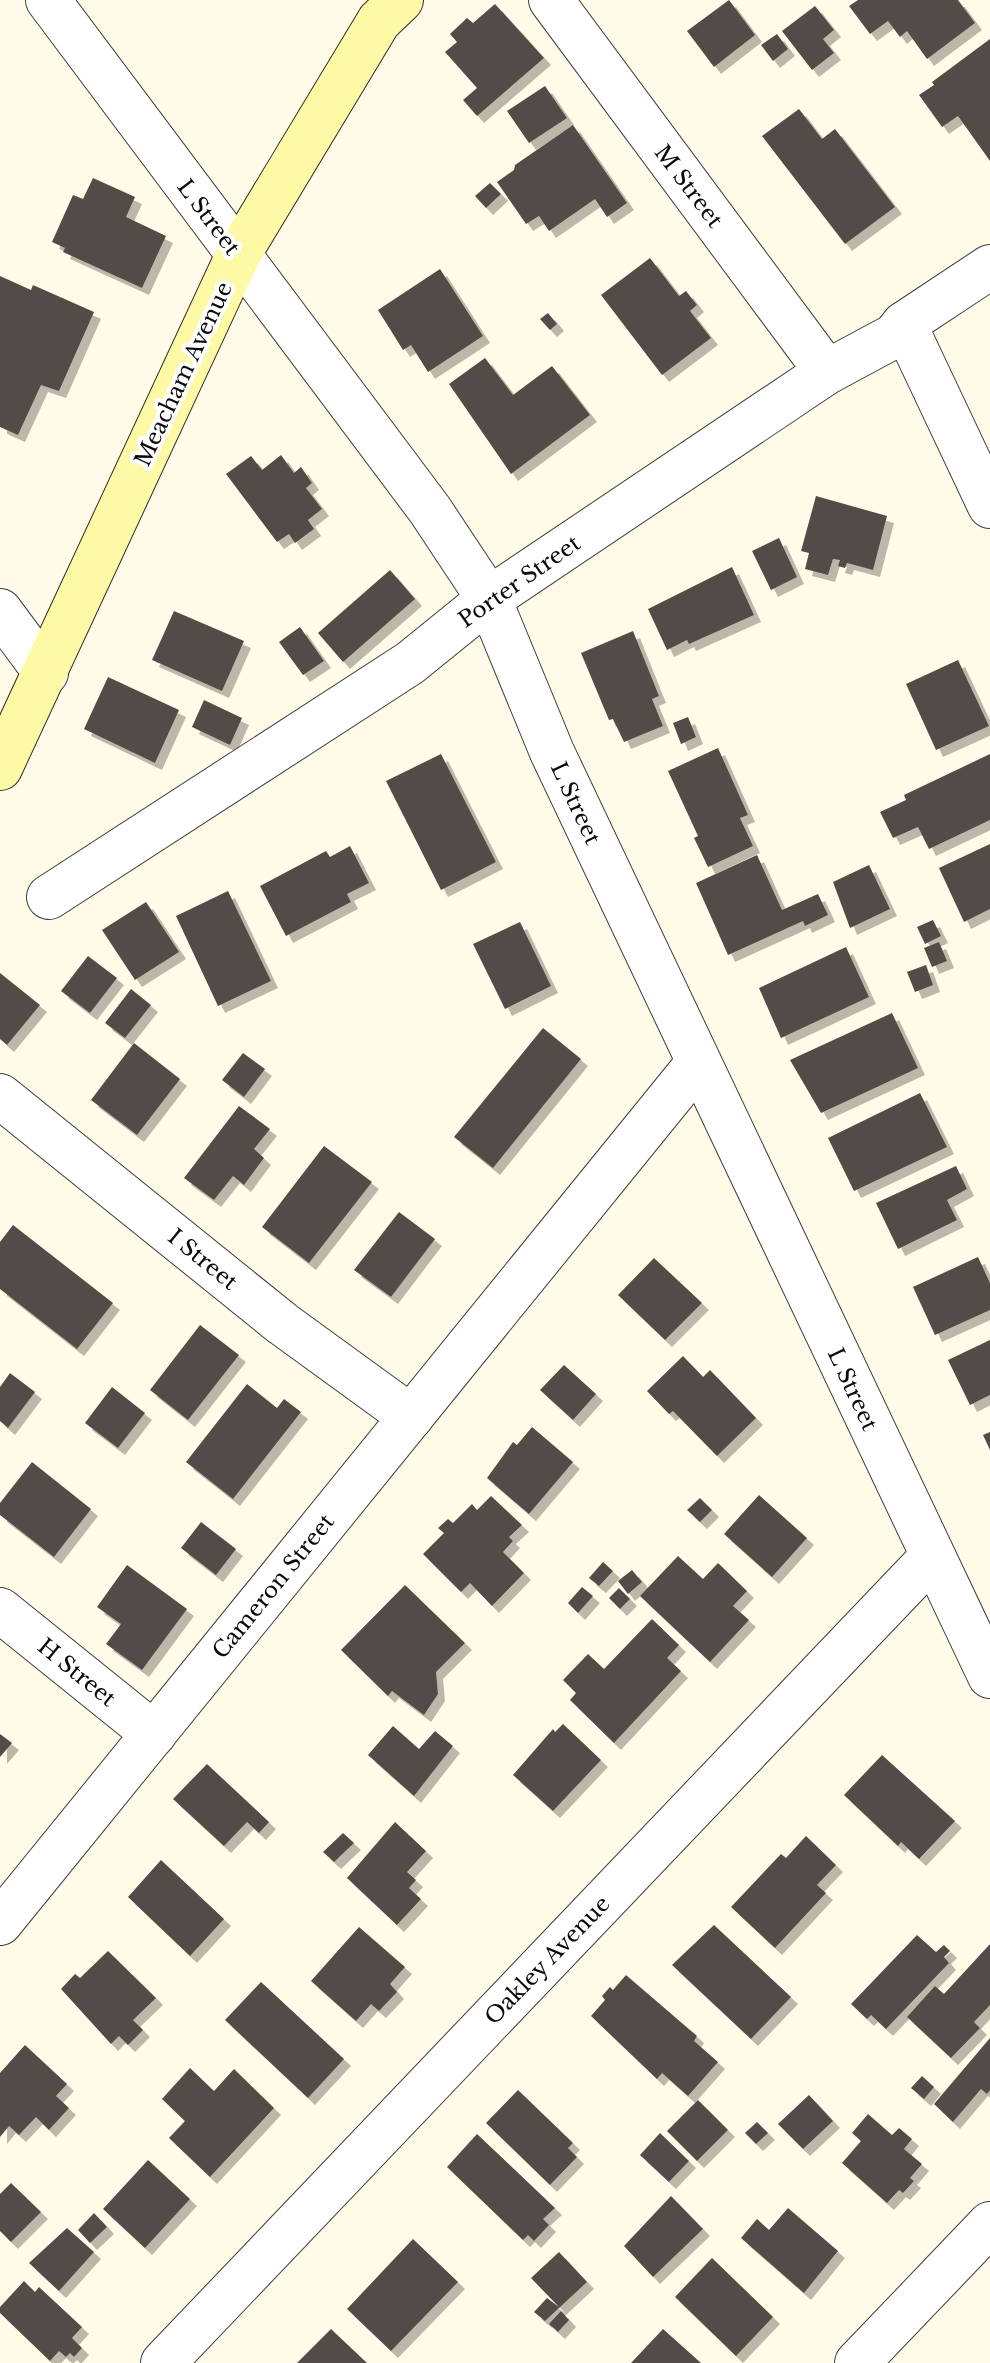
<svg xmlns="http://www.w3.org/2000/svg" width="990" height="2363" font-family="'Libre Baskerville',serif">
  <defs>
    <filter id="shadow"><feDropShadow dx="7" dy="7" stdDeviation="0" flood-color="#0004"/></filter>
  </defs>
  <rect width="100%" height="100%" fill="#fffbe8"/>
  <g fill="#534c47" filter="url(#shadow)">
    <path d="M729 0 755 35 714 67 687 31Z"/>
    <path d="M858 0H958L975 23 927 59 907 31 900 37 888 21 870 34 849 6Z"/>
    <path d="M495 4 544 58 477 116 463 100 477 88 445 52 457 42 450 34 467 18 473 23Z"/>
    <path d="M815 6 834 30 823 39 834 53 812 70 782 31Z"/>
    <path d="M777 34 788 49 773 61 761 45Z"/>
    <path d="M990 39V161L958 116 942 127 919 95 934 85 932 82Z"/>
    <path d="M545 86 567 118 529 143 507 111Z"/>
    <path d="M799 109 822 139 835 129 895 207 845 244 762 136Z"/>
    <path d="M573 125 627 203 607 217 595 199 549 231 539 216 526 224 497 182 514 170 515 165Z"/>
    <path d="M93 178 135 197 126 217 166 236 142 288 63 252 65 248 52 242 73 195 83 199Z"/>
    <path d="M490 183 501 194 486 208 475 196Z"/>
    <path d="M650 258 679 296 686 291 697 305 690 311 711 338 662 375 601 295Z"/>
    <path d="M440 269 483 336 428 372 411 345 403 350 378 310Z"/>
    <path d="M0 276 31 290 33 285 94 312 59 391 41 385 18 435 0 427Z"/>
    <path d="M548 313 557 324 550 330 540 319Z"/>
    <path d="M485 358 513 395 552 366 590 415 511 474 449 384Z"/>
    <path d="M281 455 294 473 301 467 312 483 306 488 322 509 308 520 314 529 295 543 289 534 277 542 226 474 251 456 262 470Z"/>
    <path d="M816 496 887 516 873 570 847 563 845 568 838 566 840 560 833 559 828 575 805 569 809 553 801 551Z"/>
    <path d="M779 538 797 577 771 590 752 551Z"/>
    <path d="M732 567 754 615 689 644 687 640 667 650 648 609Z"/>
    <path d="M390 570 415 599 343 662 318 633Z"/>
    <path d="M174 611 244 641 222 691 152 660Z"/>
    <path d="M300 627 324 661 303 675 279 642Z"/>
    <path d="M633 631 659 696 652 699 663 726 624 742 613 719 609 720 581 653Z"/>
    <path d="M958 660 989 726 936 750 906 684Z"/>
    <path d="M108 677 179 710 155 763 84 729Z"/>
    <path d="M204 700 242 718 230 745 192 727Z"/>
    <path d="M688 717 696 737 681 744 673 723Z"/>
    <path d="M718 748 748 815 740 818 753 846 708 867 694 838 698 836 668 771Z"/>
    <path d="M441 754 496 862 441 890 386 781Z"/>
    <path d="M990 754V820L929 849 918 827 893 838 880 812 906 800 904 795Z"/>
    <path d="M990 844V909L964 922 939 868Z"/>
    <path d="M350 846 369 883 347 894 351 902 286 936 260 886 326 851 330 857Z"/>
    <path d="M757 855 782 910 818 894 828 915 805 926 803 921 728 955 696 883Z"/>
    <path d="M869 865 890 909 850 928 833 882Z"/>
    <path d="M228 891 271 981 218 1006 176 916Z"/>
    <path d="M146 902 179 952 135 980 102 930Z"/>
    <path d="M933 920 941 936 925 944 917 927Z"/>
    <path d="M520 922 551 986 505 1009 473 944Z"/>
    <path d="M939 942 947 961 932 967 924 948Z"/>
    <path d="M846 947 869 997 781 1038 759 988Z"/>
    <path d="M88 956 117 978 90 1013 61 991Z"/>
    <path d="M926 965 933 985 915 992 907 972Z"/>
    <path d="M0 973 40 1005 7 1045 0 1039Z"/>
    <path d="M131 989 151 1005 125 1038 105 1023Z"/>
    <path d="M892 1013 918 1068 821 1113 790 1060Z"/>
    <path d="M543 1028 581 1059 493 1168 454 1137Z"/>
    <path d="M134 1043 180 1079 137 1135 91 1100Z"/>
    <path d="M243 1053 265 1069 244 1097 222 1080Z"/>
    <path d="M920 1093 947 1147 854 1191 828 1138Z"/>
    <path d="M239 1106 270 1129 254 1149 264 1158 244 1185 233 1176 214 1200 184 1178Z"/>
    <path d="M324 1146 372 1182 309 1263 262 1227Z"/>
    <path d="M956 1166 967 1189 947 1200 957 1220 898 1249 876 1203Z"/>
    <path d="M399 1212 435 1239 391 1297 354 1270Z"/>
    <path d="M13 1225 113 1303 77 1349 0 1289V1242Z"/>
    <path d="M978 1257 990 1283V1310L935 1335 913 1287Z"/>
    <path d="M654 1258 702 1303 665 1340 618 1295Z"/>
    <path d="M200 1325 239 1355 188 1420 150 1390Z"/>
    <path d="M990 1340V1395L970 1405 948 1360Z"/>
    <path d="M683 1356 703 1377 710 1370 756 1418 717 1456 673 1411 669 1414 647 1391Z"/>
    <path d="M564 1365 596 1394 573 1420 540 1390Z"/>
    <path d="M10 1373 35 1392 8 1428 0 1421V1387Z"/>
    <path d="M247 1384 277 1408 284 1399 301 1412 233 1499 186 1462Z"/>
    <path d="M112 1387 145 1413 118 1448 85 1423Z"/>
    <path d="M532 1427 573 1462 529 1514 487 1478 513 1442 517 1445Z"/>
    <path d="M990 1432V1450L983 1435Z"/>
    <path d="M32 1462 91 1509 54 1557 0 1515V1503Z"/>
    <path d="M759 1495 807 1538 772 1577 724 1534Z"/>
    <path d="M491 1496 522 1525 509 1537 513 1541 503 1552 524 1573 492 1606 470 1583 461 1592 423 1554 444 1533 438 1528 448 1519 453 1523 472 1504 477 1510Z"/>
    <path d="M700 1498 712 1510 700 1522 687 1510Z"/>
    <path d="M201 1522 236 1549 216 1575 181 1548Z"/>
    <path d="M678 1556 703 1579 718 1563 747 1591 733 1606 749 1620 710 1662 640 1596Z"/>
    <path d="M603 1562 613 1571 599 1586 589 1578Z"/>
    <path d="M127 1565 187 1609 142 1670 106 1644 121 1624 97 1607Z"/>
    <path d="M632 1570 642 1582 628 1594 618 1581Z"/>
    <path d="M405 1585 465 1643 436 1672 438 1694 424 1715 392 1691 388 1696 341 1650Z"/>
    <path d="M582 1587 593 1596 578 1613 568 1603Z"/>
    <path d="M619 1588 630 1599 620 1609 609 1598Z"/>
    <path d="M652 1619 679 1645 667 1658 681 1671 614 1743 570 1700 576 1693 563 1680 588 1654 604 1669Z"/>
    <path d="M563 1724 601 1760 553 1811 513 1775 553 1729 555 1732Z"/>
    <path d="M393 1726 419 1749 435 1731 453 1746 414 1796 368 1755Z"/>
    <path d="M0 1734 12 1743 0 1757Z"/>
    <path d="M882 1755 955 1821 919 1859 901 1842 898 1846 844 1795Z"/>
    <path d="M207 1764 269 1822 259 1833 247 1822 224 1846 173 1799Z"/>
    <path d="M395 1822 426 1851 407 1872 416 1880 409 1888 421 1899 397 1925 347 1878Z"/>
    <path d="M343 1833 354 1843 334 1862 323 1852Z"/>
    <path d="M806 1836 836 1865 817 1885 826 1893 775 1948 731 1907 781 1854 786 1858Z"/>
    <path d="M161 1860 224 1919 190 1956 128 1897Z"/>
    <path d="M714 1925 791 1997 751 2039 672 1965Z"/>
    <path d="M359 1927 405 1967 390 1984 397 1992 379 2011 371 2004 356 2021 311 1981Z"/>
    <path d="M917 1935 936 1952 944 1945 950 1951 944 1957 949 1963 886 2029 871 2015 867 2019 851 2004Z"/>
    <path d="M990 1944V2005L974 2022 980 2028 951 2058 907 2017 935 1986 944 1994Z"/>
    <path d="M108 1951 156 1998 133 2020 143 2030 128 2045 119 2036 111 2044 61 1989 75 1974 80 1978Z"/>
    <path d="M626 1975 697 2036 694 2041 718 2062 688 2096 662 2073 657 2079 591 2016 605 2000 602 1996 610 1987 613 1990Z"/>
    <path d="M261 1982 344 2059 308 2098 225 2020Z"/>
    <path d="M990 2038V2090L987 2094 981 2089 953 2122 934 2104Z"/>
    <path d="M25 2045 67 2084 56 2096 69 2108 49 2130 36 2117 19 2135 9 2126 0 2137V2073Z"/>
    <path d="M190 2068 214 2091 234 2069 274 2108 210 2177 169 2138 185 2121 162 2099Z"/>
    <path d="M922 2076 934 2087 924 2099 911 2088Z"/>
    <path d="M518 2090 573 2143 568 2148 577 2157 550 2185 486 2123Z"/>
    <path d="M809 2095 833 2121 803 2149 778 2124Z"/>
    <path d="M698 2100 728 2130 697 2161 667 2131Z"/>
    <path d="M868 2114 892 2135 899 2128 912 2139 904 2149 922 2164 910 2178 914 2181 903 2193 899 2190 887 2203 842 2163 861 2141 852 2133Z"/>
    <path d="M757 2122 768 2133 756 2144 745 2133Z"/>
    <path d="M660 2133 689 2161 669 2182 640 2155Z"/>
    <path d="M477 2134 555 2208 543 2219 549 2225 534 2241 528 2235 523 2240 447 2167Z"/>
    <path d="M148 2160 190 2199 145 2248 103 2209Z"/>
    <path d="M11 2183 41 2212 11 2242 0 2231V2194Z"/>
    <path d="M671 2196 703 2229 653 2277 624 2246Z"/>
    <path d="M788 2208 838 2251 804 2293 741 2238 757 2219 769 2230Z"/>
    <path d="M94 2213 107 2227 90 2243 78 2230Z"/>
    <path d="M67 2228 94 2252 59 2291 29 2263Z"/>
    <path d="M413 2239 458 2282 391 2351 347 2309Z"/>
    <path d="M559 2252 587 2282 545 2321 534 2312 547 2298 559 2307 531 2278Z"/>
    <path d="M712 2258 773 2317 736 2356 675 2297Z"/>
    <path d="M24 2281 35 2292 39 2287 82 2327 72 2338 82 2348 74 2357 70 2353 66 2357 59 2351 50 2361 0 2313V2307Z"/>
    <path d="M561 2311 569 2320 558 2332 549 2324Z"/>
    <path d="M331 2329 367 2363H297Z"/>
    <path d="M663 2329 701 2363H631Z"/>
  </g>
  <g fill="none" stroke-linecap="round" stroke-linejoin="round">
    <g stroke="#3d3d3d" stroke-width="46">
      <g id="minor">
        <path d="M48 0 430 510 489 599 552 752 990 1676"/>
        <path d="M551 0 827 372"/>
        <path d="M904 324 990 506"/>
        <path d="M0 611 46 673"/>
        <path d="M49 897 410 663 489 599 827 372 894 336 904 324 990 267"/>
        <path d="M0 1096 283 1324 411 1417"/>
        <path d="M0 1610 154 1734"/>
        <path d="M0 1923 698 1063"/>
        <path d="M163 2363 932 1557"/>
        <path d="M857 2363 990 2224"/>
      </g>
    </g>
    <g stroke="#2c2c2c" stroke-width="46">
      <path id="secondary" d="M0 768 238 255 379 21 401 0"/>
    </g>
    <use href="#minor" stroke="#fff" stroke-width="44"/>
    <use href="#secondary" stroke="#fef9a4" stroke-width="44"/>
  </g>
  <g text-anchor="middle" stroke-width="8" stroke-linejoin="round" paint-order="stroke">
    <g font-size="22" fill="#0a0a0a" stroke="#fff">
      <text transform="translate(689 186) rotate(53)" y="8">M Street</text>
      <text transform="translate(209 217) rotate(53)" y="8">L Street</text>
      <text transform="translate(183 374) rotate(-65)" y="8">Meacham Avenue</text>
      <text transform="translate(519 581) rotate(-35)" y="8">Porter Street</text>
      <text transform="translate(576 803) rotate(65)" y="8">L Street</text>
      <text transform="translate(203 1259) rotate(39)" y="8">I Street</text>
      <text transform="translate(853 1389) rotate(65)" y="8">L Street</text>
      <text transform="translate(273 1586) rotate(-51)" y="8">Cameron Street</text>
      <text transform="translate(77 1672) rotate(39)" y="8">H Street</text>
      <text transform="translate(547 1960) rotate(-46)" y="8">Oakley Avenue</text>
    </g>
  </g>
</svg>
